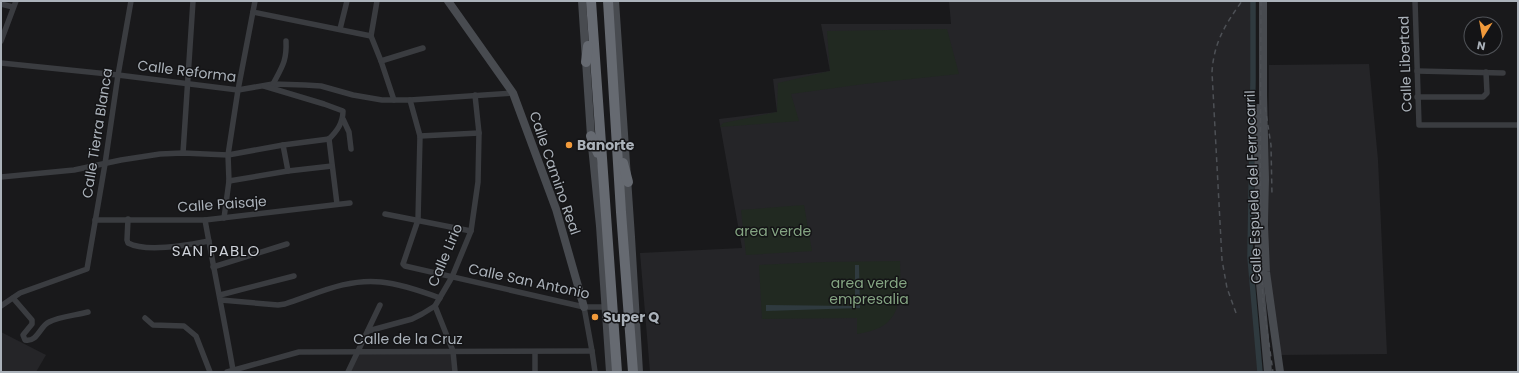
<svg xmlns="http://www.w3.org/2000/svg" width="1519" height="373" font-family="Poppins,sans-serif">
  <rect width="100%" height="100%" fill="#19191b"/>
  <g fill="#252528">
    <path d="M949 1H1251L1250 240 1260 372H650L640 253 742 248 719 119 777 112 773 79 830 71 821 24H951Z"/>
    <path d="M1369 64 1378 160 1387 354 1279 355 1272 307 1268 244 1269 65Z"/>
    <path d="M1 332 46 355 36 372H1Z"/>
    <path d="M358 351H453L455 372H348Z"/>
  </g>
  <g fill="#212921">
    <path d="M947 29 959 74 864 84 791 94 799 121 720 127 723 123 777 112 778 83 830 71 827 31Z"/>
    <path d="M804 205 812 251 746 255 741 210Z"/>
    <path d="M900 261C901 300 903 328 857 334V318L762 319 759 265 825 262Z"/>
  </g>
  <path fill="#2f3a3f" d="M855 265H859L860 308 766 311V305L855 306Z"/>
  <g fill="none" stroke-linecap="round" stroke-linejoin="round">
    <path stroke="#2f3a3f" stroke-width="5.5" d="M1253 1V80L1250 257 1260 372"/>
    <g stroke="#3a3c40" stroke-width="5.5">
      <path d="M377 1 371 36 381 61 394 100"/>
      <path d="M1415 1 1419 125H1518"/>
      <path d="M1 4 13 7"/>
      <path d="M253 12 371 36"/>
      <path d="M340 29 347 1"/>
      <path d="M1 41 16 1"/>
      <path d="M381 61 423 48"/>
      <path d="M1 63 118 75 238 90 273 84 305 85 321 86 353 95 382 100H410L513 93"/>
      <path d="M1417 71 1503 73"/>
      <path d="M273 84C282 67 287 61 286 41"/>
      <path d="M264 86 324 104 343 111C343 123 337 131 329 139"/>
      <path d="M1417 97H1483L1487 93 1486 72"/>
      <path d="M410 100 420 136 418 220 403 264 405 266 584 307H605"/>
      <path d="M343 119 349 132 351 149"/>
      <path d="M420 136 479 133"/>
      <path d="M329 139 337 204"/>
      <path d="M283 145 288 171"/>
      <path d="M183 153 193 1"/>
      <path d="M1 177 74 170 121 160 160 154 183 153 228 155 283 145 329 139"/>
      <path d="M229 181 288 171 332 166"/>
      <path d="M385 214 471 231"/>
      <path d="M224 218 229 181 228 155 238 90 255 1"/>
      <path d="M128 219 127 240 128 243C147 253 189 245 209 241"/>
      <path d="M95 220H205L350 203"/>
      <path d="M205 220C214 270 224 319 233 370"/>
      <path d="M213 267 287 244"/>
      <path d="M220 295 294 276"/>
      <path d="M13 298 32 320V324L23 335 25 340C37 343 40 326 49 322 58 317 77 315 88 312"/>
      <path d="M221 300 278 305 285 304C316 294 348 278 381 282 401 284 421 291 440 298"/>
      <path d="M1 306 20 293 87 269 105 164 118 75 131 1"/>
      <path d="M435 306 453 351 455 372"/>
      <path d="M584 307 592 351 595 372"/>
      <path d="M145 318 153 325 184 326 196 336 210 372"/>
      <path d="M368 331 412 319 422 314 435 306 452 277 471 231 478 182 479 133 475 95"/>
      <path d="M535 352V372"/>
      <path d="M227 372 299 352 592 351"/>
      <path d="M348 372 380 305"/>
    </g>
    <g stroke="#484b50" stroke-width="8">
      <path d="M448 1 513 93 556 209 584 307"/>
      <path d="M582 1 591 136 600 226 610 372"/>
      <path d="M615 1 631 237 639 372"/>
      <path d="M1263 1V95L1265 179 1264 225 1266 272 1280 372"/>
      <path d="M1258 108 1259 272 1268 372"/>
    </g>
    <g stroke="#666a71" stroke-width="10">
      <path d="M591 1 617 372"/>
      <path d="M608 1 621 212 633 372"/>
      <path d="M586 62 588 46"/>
      <path d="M591 136 598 153"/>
      <path d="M623 163 628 182"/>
    </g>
    <g stroke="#4d5055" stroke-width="1.5" stroke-dasharray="5 4" stroke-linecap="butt">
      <path d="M1261 1 1260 232 1263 301 1273 372"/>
      <path d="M1265 107 1271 145 1272 196"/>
      <path d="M1236 313 1227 288 1222 260 1212 72C1214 42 1225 25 1242 1"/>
    </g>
  </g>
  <g fill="#f19a3b" stroke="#141416" stroke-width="1.5">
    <circle cx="569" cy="145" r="4"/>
    <circle cx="595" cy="317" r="4"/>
  </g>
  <g text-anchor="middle" stroke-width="3" stroke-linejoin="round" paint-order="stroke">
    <g font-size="14" fill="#abb2ba" stroke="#141416">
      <text transform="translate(1405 64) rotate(-92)" y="5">Calle Libertad</text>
      <text transform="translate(187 71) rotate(7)" y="5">Calle Reforma</text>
      <text transform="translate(97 133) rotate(-81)" y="5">Calle Tierra Blanca</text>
      <text transform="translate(555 173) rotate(71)" y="5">Calle Camino Real</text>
      <text transform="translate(1253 187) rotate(-92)" y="5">Calle Espuela del Ferrocarril</text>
      <text transform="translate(222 204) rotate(-4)" y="5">Calle Paisaje</text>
      <text transform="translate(445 255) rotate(-67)" y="5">Calle Lirio</text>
      <text transform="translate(529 281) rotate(12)" y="5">Calle San Antonio</text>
      <text x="408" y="344">Calle de la Cruz</text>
    </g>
    <g font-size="14" font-weight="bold" fill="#abb2ba" stroke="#141416" text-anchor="start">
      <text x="577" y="150">Banorte</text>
      <text x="603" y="322">Super Q</text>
    </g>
    <g font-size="14" fill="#85a583" stroke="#141416">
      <text x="773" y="236">area verde</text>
      <text x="869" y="288">area verde<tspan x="869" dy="16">empresalia</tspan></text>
    </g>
    <g font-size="15" letter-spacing="1" fill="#ccd0d7" stroke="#141416">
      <text x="216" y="256">SAN PABLO</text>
    </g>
  </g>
  <rect width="1519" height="373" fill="none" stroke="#abb2ba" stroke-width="4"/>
  <g transform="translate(1483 36) rotate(191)"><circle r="19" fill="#141416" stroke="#505358"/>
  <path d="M0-3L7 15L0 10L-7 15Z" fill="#f19a3b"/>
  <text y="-6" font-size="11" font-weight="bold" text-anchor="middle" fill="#abb2ba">N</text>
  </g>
</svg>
